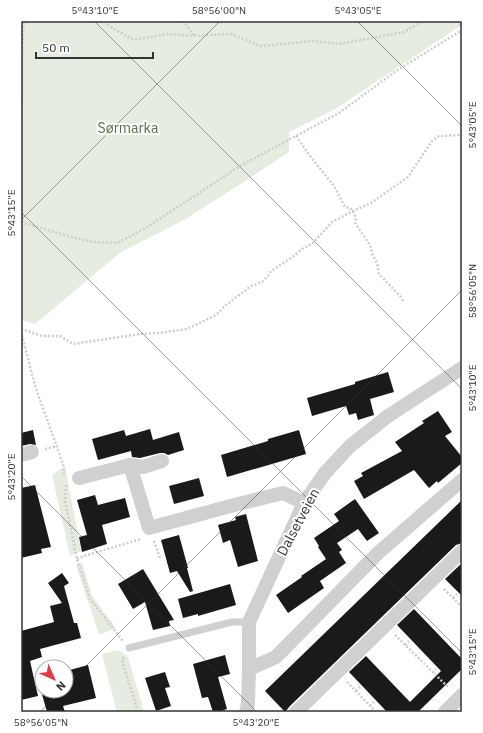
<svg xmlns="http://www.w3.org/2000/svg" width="483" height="733" font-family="'IBM Plex Sans',sans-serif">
  <rect width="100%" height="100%" fill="#fff"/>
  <g fill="#e6ecdf">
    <path d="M21 21H462V25L335 109 289 132V152L239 185 184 220 121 252 35 324 21 320Z"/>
    <path d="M65 466 81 551 70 556 52 475Z"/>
    <path d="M82 562 92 596 116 628 99 635 76 565Z"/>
    <path d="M118 650 128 657 144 712H117L102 654Z"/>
  </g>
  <g fill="#1a1a1a">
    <path d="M388 372 394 392 370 399 374 415 358 420 356 413 349 415 346 406 312 416 307 398 355 384V382Z"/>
    <path d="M438 411 452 432 445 436 462 457V463L438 483 437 481 429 488 414 470 364 499 354 481 363 476 361 473 402 451 395 442 424 423 422 421Z"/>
    <path d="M150 429 153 440 179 432 184 450 168 455 164 453H160L140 458 132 457 131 451 98 460 92 439 124 430 126 436Z"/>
    <path d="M33 430 36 445 30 444 21 446V433Z"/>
    <path d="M299 430 306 454 227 477 221 455 268 441V439Z"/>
    <path d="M199 478 204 496 174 504 169 486Z"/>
    <path d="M35 485 51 547 41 549 42 553 21 558V488Z"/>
    <path d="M95 495 98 505 125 498 130 517 102 525 107 544 82 552 79 537 87 535 77 500Z"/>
    <path d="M355 499 379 533 367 541 358 529 337 543 342 550 339 552 346 563 320 581 324 588 288 613 276 595 302 577 301 576 326 559 318 547 319 546 314 538 339 521 334 514Z"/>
    <path d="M462 500V543L456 545 290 706 285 712 265 691Z"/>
    <path d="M246 514 258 561 238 567 230 540 223 543 218 525 236 520 235 517Z"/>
    <path d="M179 535 188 568H187L193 591 190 592 177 571 170 573 161 540Z"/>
    <path d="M462 563V596L445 579Z"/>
    <path d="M143 569 174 620 169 621 170 626 153 630 145 602 133 609 118 584Z"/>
    <path d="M62 573 69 583 64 586 74 623H77L81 638 40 649 42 657 30 661 38 696 21 700V631L54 622 50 606 62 603 48 583Z"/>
    <path d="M230 584 236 605 198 616V614L183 618 178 599Z"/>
    <path d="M414 609 462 659V669L419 711 420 712H387L349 672 366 656 410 702 441 671 397 625Z"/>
    <path d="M225 655 230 674 218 677 227 709 218 712H213L208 697 202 698 193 664Z"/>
    <path d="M88 665 96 698 63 706 65 712H47L41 691H66V671Z"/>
    <path d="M165 672 170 687 165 688 171 706 156 711 145 678Z"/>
  </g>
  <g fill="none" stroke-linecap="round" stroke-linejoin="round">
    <g stroke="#cdcdcd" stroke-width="2.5" stroke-dasharray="2 2" stroke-linecap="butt">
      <path d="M105 21 107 24 114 29 134 40 167 34 194 36 231 34 260 46 313 41 339 44 404 32 423 21"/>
      <path d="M183 21 194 35"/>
      <path d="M457 21 462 26"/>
      <path d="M21 120 22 101V54L24 21"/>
      <path d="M296 136 313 160 334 186 345 207 350 208 353 211 356 218 355 223 370 245 373 256 377 263 379 274 400 296 403 301"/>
      <path d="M21 222 75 238 94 242 117 243 144 229 240 166 339 113 396 71 462 30"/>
      <path d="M21 329 42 336H60L73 344 140 334 159 333 187 329 216 315 226 305 251 286 262 282 268 276 271 271 294 256 302 249 313 243 332 222 353 211 371 203 408 177 432 141 439 136 462 135"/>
      <path d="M21 331 35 386 63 464 64 474"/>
      <path d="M45 449 57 446"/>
      <path d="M66 485 65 501 77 559 90 599 123 641"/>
      <path d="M154 541 160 558"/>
      <path d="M77 559 84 556 141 539"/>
      <path d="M444 589 462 607"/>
      <path d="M453 598 457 594"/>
      <path d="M395 635 449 688"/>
      <path d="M405 645 409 641"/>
      <path d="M124 657 122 660 138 712"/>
      <path d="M433 673 436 669"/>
      <path d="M347 682 376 712"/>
      <path d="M356 691 360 687"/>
      <path d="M370 706 374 702"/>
    </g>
    <path stroke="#d0d0d0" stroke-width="7" d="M129 648 232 622H249"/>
    <g stroke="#d0d0d0" stroke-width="14">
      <path d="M21 455 32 452"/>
      <path d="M130 465 149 528 242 503 283 493 304 503"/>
      <path d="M79 478 130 465 143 467 162 461"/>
      <path d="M249 669 276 657 378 553 462 480"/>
      <path d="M246 712 248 704 249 669V622L304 503 325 473 350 446 388 416 462 368"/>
      <path d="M296 712 462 551"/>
      <path d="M445 712 462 695"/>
    </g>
  </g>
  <path fill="none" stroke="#333" stroke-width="1" stroke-opacity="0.45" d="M94 21 462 389M357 21 462 126M21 212 462 653M21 220 220 21M21 476 257 712M66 686 462 290M40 712 61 691"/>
  <g text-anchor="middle" stroke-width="4" stroke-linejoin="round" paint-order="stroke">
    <g font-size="14" fill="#56703f" stroke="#fff">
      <text x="128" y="133">Sørmarka</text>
    </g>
    <g font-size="14" fill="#333" stroke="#fff">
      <text transform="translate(298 522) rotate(-62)" y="5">Dalsetveien</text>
    </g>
  </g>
  <rect width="483" height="733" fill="none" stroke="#ffffff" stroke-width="44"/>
  <g transform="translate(54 679) rotate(135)"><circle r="19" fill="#ffffff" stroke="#adadad"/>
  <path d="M0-3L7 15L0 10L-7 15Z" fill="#e63946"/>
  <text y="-6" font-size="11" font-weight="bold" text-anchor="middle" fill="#333333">N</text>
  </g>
  <path d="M36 52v6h117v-6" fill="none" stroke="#333333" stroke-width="2"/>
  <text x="42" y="52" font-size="12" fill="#333333" stroke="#ffffff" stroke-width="3" paint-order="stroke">50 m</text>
  <rect x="22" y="22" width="439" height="689" fill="none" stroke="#333" stroke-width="1.5"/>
  <g font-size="10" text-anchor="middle" fill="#333">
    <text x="95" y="14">5°43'10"E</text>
    <text x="219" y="14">58°56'00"N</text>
    <text x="358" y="14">5°43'05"E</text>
    <text transform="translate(472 125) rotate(-90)" y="4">5°43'05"E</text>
    <text transform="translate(11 213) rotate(-90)" y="4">5°43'15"E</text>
    <text transform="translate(472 291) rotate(-90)" y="4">58°56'05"N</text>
    <text transform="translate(472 388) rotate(-90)" y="4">5°43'10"E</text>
    <text transform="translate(11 477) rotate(-90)" y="4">5°43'20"E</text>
    <text transform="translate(472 652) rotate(-90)" y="4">5°43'15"E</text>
    <text x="41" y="726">58°56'05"N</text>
    <text x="256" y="726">5°43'20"E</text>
  </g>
</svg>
